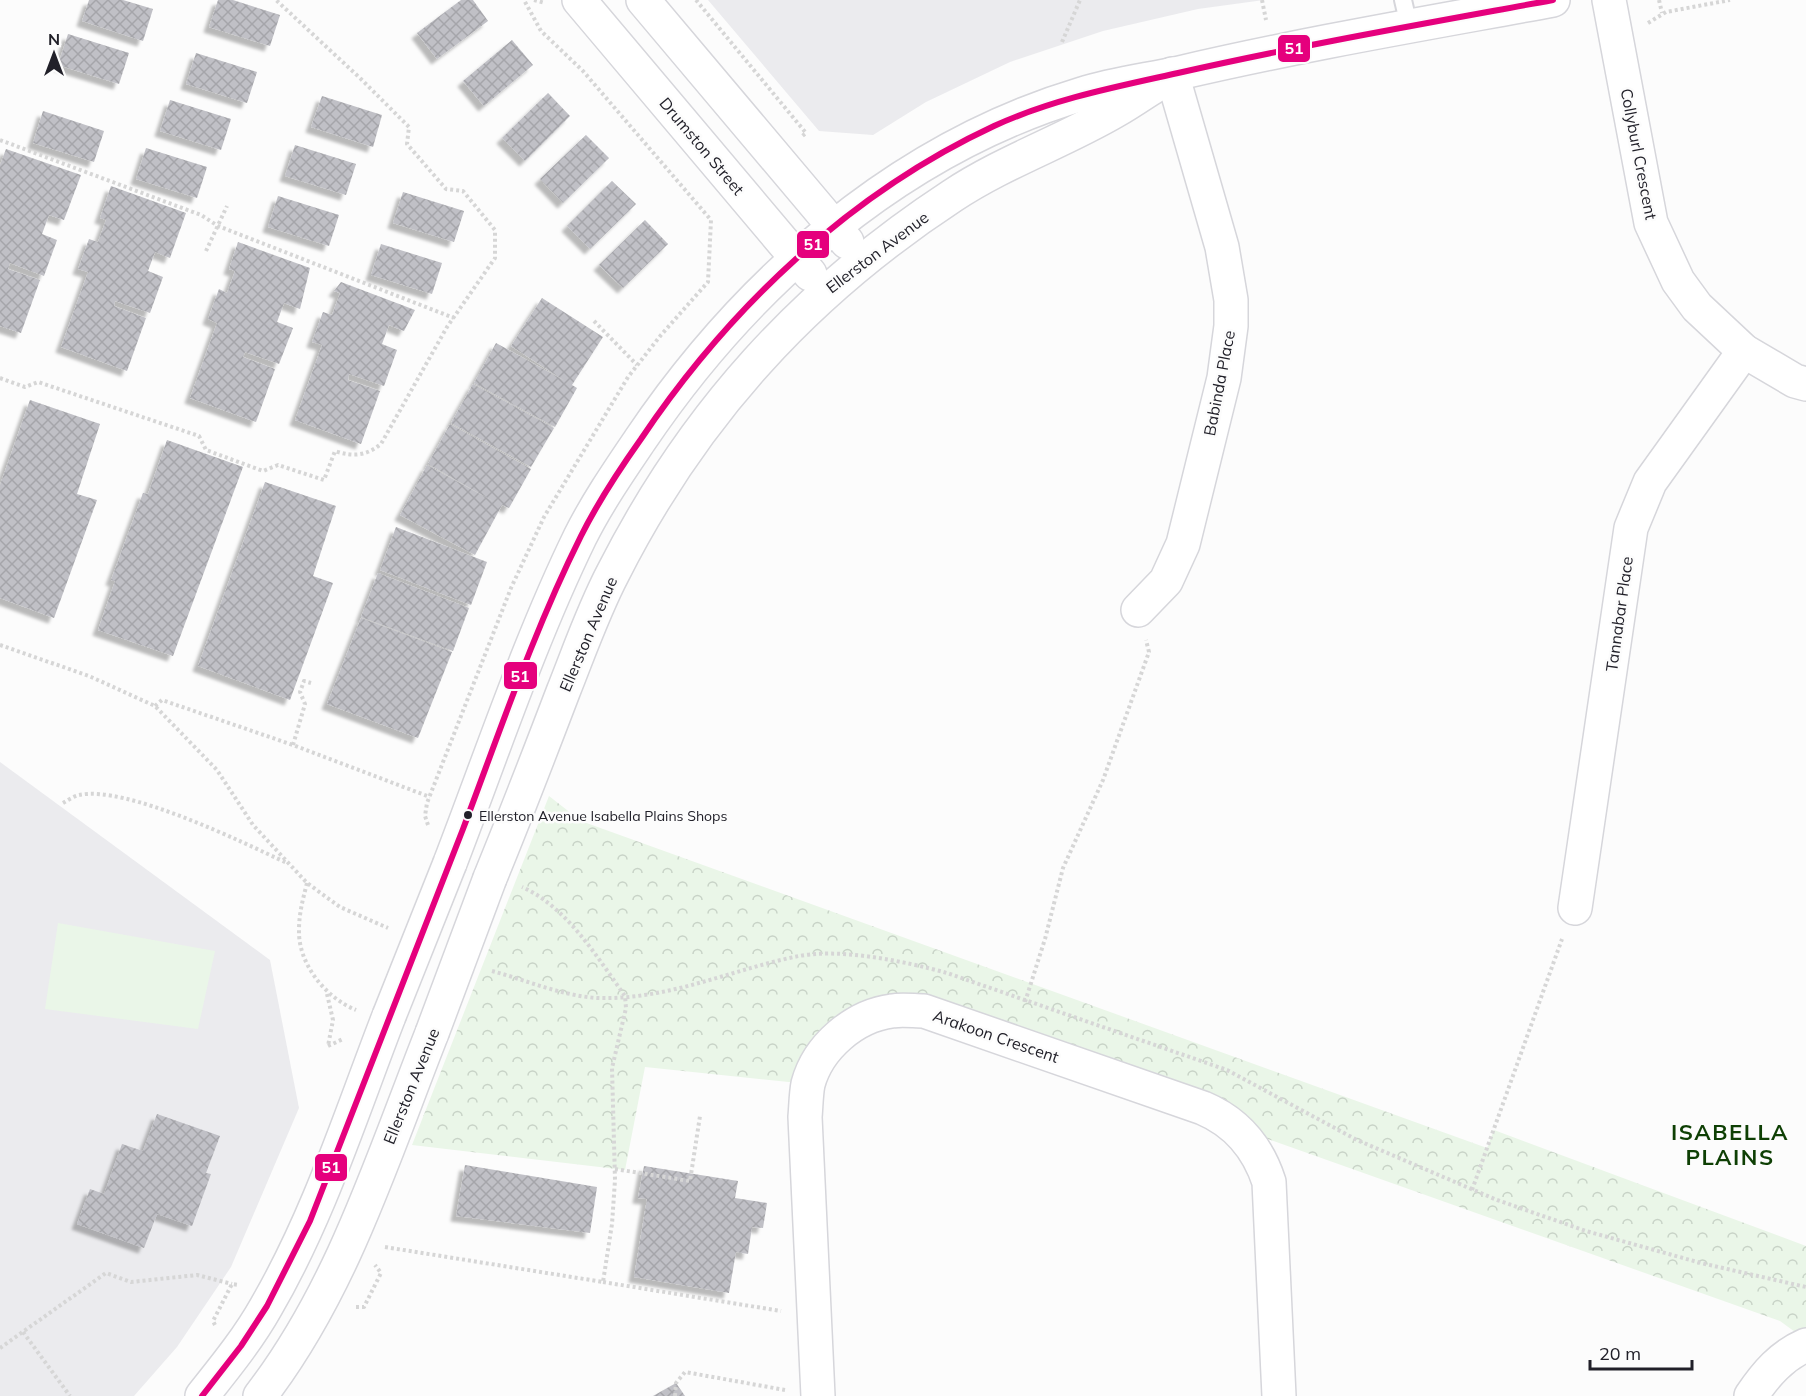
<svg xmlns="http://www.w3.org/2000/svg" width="1806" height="1396" font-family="Mulish,sans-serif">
  <defs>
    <pattern id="forest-crowns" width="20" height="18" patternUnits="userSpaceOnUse" patternTransform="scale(1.5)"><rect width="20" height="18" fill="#eaf6e8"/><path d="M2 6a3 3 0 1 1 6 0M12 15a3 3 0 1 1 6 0" fill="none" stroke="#c8d3c7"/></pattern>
    <pattern id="building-cross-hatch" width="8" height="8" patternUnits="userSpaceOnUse" patternTransform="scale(1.5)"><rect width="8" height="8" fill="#c0c0c6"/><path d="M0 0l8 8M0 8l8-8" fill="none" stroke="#a5a5aa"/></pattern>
    <filter id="shadow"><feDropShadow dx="-5.5" dy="5.5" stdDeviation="1.5" flood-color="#0004"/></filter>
  </defs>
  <rect width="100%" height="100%" fill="#fcfcfc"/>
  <g fill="#ebebee">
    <path d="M708 0H1264L1198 9 1103 31 1010 62 926 102 873 135 819 131Z"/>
    <path d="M0 762 270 960 299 1108 231 1267 177 1347 134 1396H0Z"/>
  </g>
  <path fill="#eaf6e8" d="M58 923 215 951 198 1029 45 1009Z"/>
  <path fill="url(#forest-crowns)" d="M549 796 581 821 1487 1148 1494 1130 1806 1246V1340L1780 1321 1234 1127 891 1011 808 1084 645 1067 625 1170 412 1145Z"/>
  <g fill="url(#building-cross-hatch)" filter="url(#shadow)">
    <path d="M89 0H123L153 9 143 41 82 21Z"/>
    <path d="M218 0H233L280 15 270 46 209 27Z"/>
    <path d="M461 0H473L488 21 437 59 417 33Z"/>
    <path d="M68 34 129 53 119 84 58 65Z"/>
    <path d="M512 40 533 65 484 106 463 81Z"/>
    <path d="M196 53 257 72 247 103 186 84Z"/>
    <path d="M548 93 570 116 525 161 502 138Z"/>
    <path d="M322 96 382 115 373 147 311 127Z"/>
    <path d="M170 100 231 119 221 150 160 131Z"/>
    <path d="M43 111 104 131 94 162 33 143Z"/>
    <path d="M586 135 609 158 563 203 540 179Z"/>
    <path d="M295 145 356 164 346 195 285 176Z"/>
    <path d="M146 148 207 167 197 198 136 179Z"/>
    <path d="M6 149 81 175 64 220 49 215 42 234 57 240 44 276 10 263 8 269 40 280 21 333 0 326V165Z"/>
    <path d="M612 181 636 204 590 249 567 226Z"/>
    <path d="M111 186 186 213 170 258 155 252 148 271 163 277 150 313 115 301 114 306 146 318 127 371 61 347 88 272 78 269 89 239 98 242 106 220 100 218Z"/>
    <path d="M403 192 464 211 454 242 393 223Z"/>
    <path d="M278 196 339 215 329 246 268 227Z"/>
    <path d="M645 220 668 244 623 288 599 265Z"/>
    <path d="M238 242 310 268 300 309 284 303 277 322 293 328 279 364 245 352 243 357 275 369 256 422 190 398 217 323 208 319 219 289 227 293 235 271 229 269Z"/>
    <path d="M381 244 442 263 432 294 371 275Z"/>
    <path d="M341 282 415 310 404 331 389 325 382 344 397 350 384 386 349 374 348 380 380 391 361 444 295 420 322 345 312 342 323 312 332 315 340 293 334 291Z"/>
    <path d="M542 298 603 337 572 385 577 388 555 427 474 383 496 343 565 381 511 346Z"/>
    <path d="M473 384 554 428 531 467 451 423Z"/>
    <path d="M30 400 100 424 77 494 97 500 54 618 0 598V485Z"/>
    <path d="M450 424 531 469 509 508 502 505 475 555 400 515 427 465 498 504 428 464Z"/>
    <path d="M167 440 243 467 173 656 98 630 115 581 111 580 143 493 148 494Z"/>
    <path d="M265 482 336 506 313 576 333 583 290 700 198 666Z"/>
    <path d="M396 527 487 562 471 605 380 570Z"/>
    <path d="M378 573 469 608 453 651 361 617Z"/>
    <path d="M361 618 452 652 418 738 327 704Z"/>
    <path d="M157 1114 220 1136 206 1173 211 1174 192 1226 157 1214 144 1248 77 1224 90 1189 104 1194 122 1144 143 1151Z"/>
    <path d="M465 1165 597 1187 590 1233 456 1216Z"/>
    <path d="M644 1166 738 1181 735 1198 767 1203 763 1228 752 1227 748 1254 736 1252 729 1293 634 1277 647 1199 638 1198Z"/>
    <path d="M676 1383 685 1396H653Z"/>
  </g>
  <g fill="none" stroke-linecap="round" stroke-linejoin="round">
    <g stroke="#d6d6db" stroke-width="20">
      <path id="lane" d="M1403 0 1409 26"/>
    </g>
    <g stroke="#d6d6db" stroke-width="36">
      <g id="street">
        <path d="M1609 0 1651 223 1678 281 1697 307 1744 351 1795 381 1806 384"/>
        <path d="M1138 610 1166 581 1183 544 1224 378 1231 326V300L1222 247 1172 74"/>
        <path d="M1575 908 1631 528 1650 482 1744 351"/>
        <path d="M818 1396 805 1117C806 1106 806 1094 808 1084 818 1047 854 1016 892 1011 902 1009 914 1011 924 1011L1203 1108C1236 1122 1258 1148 1269 1182L1279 1396"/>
        <path d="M1751 1396C1766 1374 1781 1356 1806 1345"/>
      </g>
    </g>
    <g stroke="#d6d6db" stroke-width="36">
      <g id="secondary">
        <path d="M579 0 810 274"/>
        <path d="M643 0 847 242"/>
        <path d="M450 863C492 754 529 642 580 537 597 503 619 471 640 440 746 283 898 149 1082 94 1113 84 1147 80 1179 73 1303 44 1428 23 1553 0"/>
        <path d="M490 878C515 817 539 755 563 692 579 652 593 611 613 573 693 415 804 293 952 196 1003 162 1062 142 1115 111 1129 103 1142 94 1156 85"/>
        <path d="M202 1396C225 1367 248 1339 266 1307 319 1216 351 1114 389 1016"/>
        <path d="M260 1396C342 1290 383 1157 432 1033"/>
      </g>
    </g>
    <g stroke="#d6d6d6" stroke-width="4" stroke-dasharray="3 3" stroke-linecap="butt">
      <path d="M534 0 545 3"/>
      <path d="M696 0 806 133 801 137"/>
      <path d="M1262 0 1266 20"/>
      <path d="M1659 0 1662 13"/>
      <path d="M1648 23 1666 12 1730 0"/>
      <path d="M1062 42 1080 0"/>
      <path d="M0 140 201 215 218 226 454 318"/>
      <path d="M206 251 227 206"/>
      <path d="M594 321 637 365"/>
      <path d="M0 378 25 387 38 382 199 436 206 450 263 471 278 465 324 480 335 451C353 457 366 456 381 444L447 327 495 258V230L463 191 446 189 407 144 409 127 361 79 276 0"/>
      <path d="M0 645 89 676 155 706 217 770 253 825 307 883 340 907 388 928"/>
      <path d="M155 706 162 700 293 745 430 797"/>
      <path d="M293 745 305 704 300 692 304 681 311 683"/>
      <path d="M63 803C68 800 74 796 79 795 126 785 242 842 287 863"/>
      <path d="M428 825 425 816 427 803 511 588 544 517 628 377 661 335 708 282 711 220 583 71 541 31 524 0"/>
      <path d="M307 883C303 899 299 913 299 930 298 964 326 998 356 1010"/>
      <path d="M492 971C526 980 562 996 598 998 667 1000 728 971 794 957 837 947 904 961 947 973L1227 1070 1357 1140 1497 1200 1586 1231 1701 1263 1806 1287"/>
      <path d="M327 994 333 1020 328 1046"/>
      <path d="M1025 1002 1045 939 1063 868 1103 780 1149 652 1146 640"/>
      <path d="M328 1046 343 1039"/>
      <path d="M615 1169 690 1181 700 1116"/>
      <path d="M1472 1190 1562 939"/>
      <path d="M385 1247 603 1282 612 1224 615 1180 612 1068 626 1008 625 996C597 957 567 907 522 887"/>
      <path d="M603 1282 781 1311"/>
      <path d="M356 1307H364L381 1273 375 1265"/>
      <path d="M215 1325 213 1321 232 1284 239 1285"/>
      <path d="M23 1332 70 1396"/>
      <path d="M0 1348 106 1273 131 1282 197 1275 232 1284"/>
      <path d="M675 1396 676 1383 685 1372 785 1390"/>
    </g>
    <use href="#lane" stroke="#fff" stroke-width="16"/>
    <use href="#street" stroke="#fff" stroke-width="33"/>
    <use href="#secondary" stroke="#fff" stroke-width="33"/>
    <g stroke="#d6d6db" stroke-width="36" stroke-linecap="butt">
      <g id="secondary-bridge">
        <path d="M389 1016 450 863"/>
        <path d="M432 1033 490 878"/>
      </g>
    </g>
    <use href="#secondary-bridge" stroke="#fff" stroke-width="33"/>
    <g stroke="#fcfcfc" stroke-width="10">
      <path id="bus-1" d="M202 1396 241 1346 267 1306 310 1221C361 1090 412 960 463 829 500 731 534 630 581 536 598 502 619 470 641 439 729 308 850 193 994 126 1053 99 1115 87 1178 73 1302 45 1428 23 1553 0"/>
    </g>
    <use href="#bus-1" stroke="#e5007d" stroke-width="6"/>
  </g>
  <circle fill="#212029" stroke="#fcfcfc" stroke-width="2" cx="468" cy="815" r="5"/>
  <g text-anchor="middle" stroke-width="5" stroke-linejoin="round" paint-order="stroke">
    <g font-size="14" fill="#212029" stroke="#fcfcfc" text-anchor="start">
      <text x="479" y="821">Ellerston Avenue Isabella Plains Shops</text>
    </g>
    <g font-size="16" fill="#212029" stroke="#fcfcfc">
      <text transform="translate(702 146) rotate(50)" y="6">Drumston Street</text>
      <text transform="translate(1639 154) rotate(79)" y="6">Collyburl Crescent</text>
      <text transform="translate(877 252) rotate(-37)" y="6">Ellerston Avenue</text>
      <text transform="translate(1219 383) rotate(-79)" y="6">Babinda Place</text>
      <text transform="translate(1619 614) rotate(-82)" y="6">Tannabar Place</text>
      <text transform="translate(588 634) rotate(-67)" y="6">Ellerston Avenue</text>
      <text transform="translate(996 1036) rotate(19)" y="6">Arakoon Crescent</text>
      <text transform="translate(411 1086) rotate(-68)" y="6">Ellerston Avenue</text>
    </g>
    <g font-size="22" font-weight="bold" letter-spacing="1.5" fill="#0e3f04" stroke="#fcfcfc">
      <text x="1730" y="1140">ISABELLA<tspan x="1730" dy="25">PLAINS</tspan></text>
    </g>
  </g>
  <g stroke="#fcfcfc" stroke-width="2">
    <rect x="1277" y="34" width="34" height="29" rx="6" fill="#e5007d"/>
    <rect x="796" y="230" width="34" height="29" rx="6" fill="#e5007d"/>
    <rect x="503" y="661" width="35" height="29" rx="6" fill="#e5007d"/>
    <rect x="314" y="1153" width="34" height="29" rx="6" fill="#e5007d"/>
  </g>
  <g font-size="16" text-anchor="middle" font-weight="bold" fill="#fff">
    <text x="1294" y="54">51</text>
    <text x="813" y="250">51</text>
    <text x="520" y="682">51</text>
    <text x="331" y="1173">51</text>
  </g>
  <g transform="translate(54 54)" stroke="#fcfcfc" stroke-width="4.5" paint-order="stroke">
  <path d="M0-4.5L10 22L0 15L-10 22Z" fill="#212029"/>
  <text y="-9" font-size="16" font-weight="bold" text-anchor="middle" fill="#212029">N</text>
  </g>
  <path d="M1590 1360v9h102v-9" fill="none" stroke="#212029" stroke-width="3"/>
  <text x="1599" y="1360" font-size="18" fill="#212029" stroke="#fcfcfc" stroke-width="4.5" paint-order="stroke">20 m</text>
</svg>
